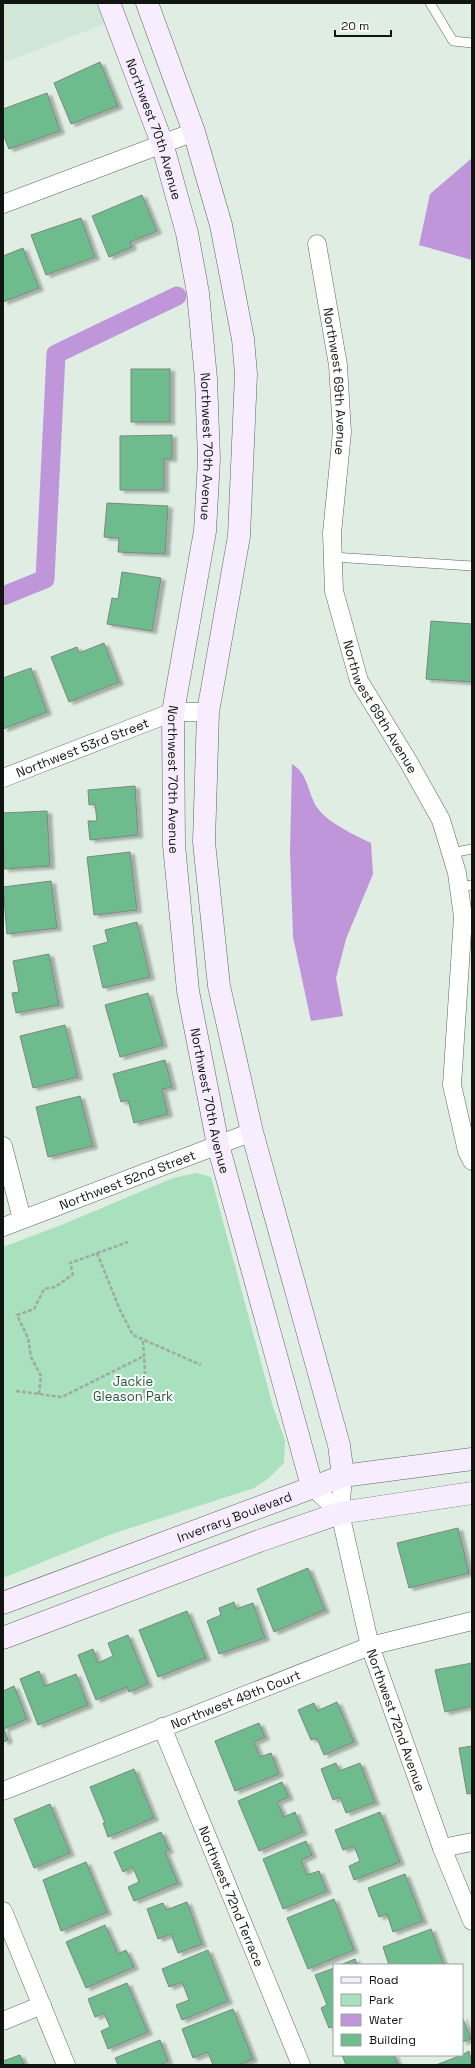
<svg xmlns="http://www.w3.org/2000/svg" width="475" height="2068" font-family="'Space Grotesk',sans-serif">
  <defs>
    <filter id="shadow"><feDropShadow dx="4.5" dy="2.5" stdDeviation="1" flood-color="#0004"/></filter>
  </defs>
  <rect width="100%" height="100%" fill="#dfede3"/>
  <path fill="#d0e6d7" d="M3 3H99L107 23 3 63Z"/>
  <path fill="#a9e0bd" d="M196 1173 211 1177 273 1407 285 1440 284 1463 268 1479 254 1488 112 1534 3 1578V1247L64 1224 173 1178Z"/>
  <g fill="#be96d9">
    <path d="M472 158V260L419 245 430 194Z"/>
    <path d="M292 764C310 775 307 795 319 810 329 823 356 836 371 843L373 874 346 939 336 978 343 1016 311 1021 293 937 290 852Z"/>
  </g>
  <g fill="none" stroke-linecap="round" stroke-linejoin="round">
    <path stroke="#be96d9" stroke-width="19" d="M3 596 45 579 56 354 177 296"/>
  </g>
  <g fill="#6ebc8d" stroke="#7b887f" filter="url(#shadow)">
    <path d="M100 62 118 106 71 124 54 83Z"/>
    <path d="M47 93 60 131 9 149 3 134V109Z"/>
    <path d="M142 195 157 231 130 242 132 247 109 257 92 216Z"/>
    <path d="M81 218 95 257 46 275 31 235Z"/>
    <path d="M23 248 39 288 3 302V256Z"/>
    <rect x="131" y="369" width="39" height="53"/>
    <path d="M172 435V459H164V490H120V436Z"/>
    <path d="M107 503 168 506 165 554 118 552 119 538 104 537Z"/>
    <path d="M122 572 161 578 152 631 107 624 112 598 118 599Z"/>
    <path d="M431 621 472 624V682L426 679Z"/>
    <path d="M104 643 119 682 69 702 51 657 77 647 79 653Z"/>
    <path d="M31 668 47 712 3 729V678Z"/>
    <path d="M135 786 138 835 90 840 88 821H97L95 804 89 805 88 790Z"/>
    <path d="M47 811 50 866 4 869 3 813Z"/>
    <path d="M130 852 137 910 94 915 87 857Z"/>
    <path d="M51 881 57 928 7 934 3 887Z"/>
    <path d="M137 922 150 977 103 988 93 946 108 942 105 930Z"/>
    <path d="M49 954 59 1005 16 1013 12 993 19 992 13 961Z"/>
    <path d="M148 993 163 1045 120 1057 105 1005Z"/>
    <path d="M65 1025 78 1077 33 1088 20 1036Z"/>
    <path d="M165 1060 172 1087 162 1089 168 1114 134 1123 128 1100 121 1102 113 1074Z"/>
    <path d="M80 1096 93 1146 48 1157 36 1107Z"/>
    <path d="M458 1528 469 1573 409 1588 397 1543Z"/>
    <path d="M308 1568 325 1610 274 1632 257 1589Z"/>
    <path d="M234 1602 236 1609 253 1603 265 1638 219 1654 207 1621 221 1615 219 1608Z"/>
    <path d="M187 1611 206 1658 158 1677 139 1630Z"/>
    <path d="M128 1635 148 1684 129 1692 127 1687 96 1700 78 1655 93 1649 98 1663 113 1656 108 1643Z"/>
    <path d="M472 1663V1706L445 1712 435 1670Z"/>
    <path d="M39 1671 45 1686 76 1674 88 1705 38 1725 20 1679Z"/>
    <path d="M14 1686 27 1719 4 1729 8 1740 3 1742V1691Z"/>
    <path d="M337 1702 354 1742 324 1755 317 1738 311 1740 298 1710 314 1703 317 1711Z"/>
    <path d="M259 1723 265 1737 254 1742 260 1757 271 1753 279 1774 235 1791 215 1741Z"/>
    <path d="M472 1746V1793L467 1794 459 1748Z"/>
    <path d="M336 1763 339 1771 360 1763 375 1802 346 1813 340 1797 333 1800 321 1769Z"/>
    <path d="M134 1769 154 1818 108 1837 103 1823H105L90 1787Z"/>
    <path d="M282 1782 289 1797 277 1802 284 1817 295 1812 303 1832 259 1851 238 1801Z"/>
    <path d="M50 1804 70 1853 34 1868 14 1819Z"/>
    <path d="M380 1812 400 1862 354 1880 349 1866 360 1861 354 1846 343 1850 335 1830Z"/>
    <path d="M161 1832 169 1850 165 1852 178 1883 134 1901 128 1887 139 1882 133 1867 123 1872 114 1852Z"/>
    <path d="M306 1841 312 1855 301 1860 307 1875 319 1871 327 1891 283 1909 263 1859Z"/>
    <path d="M86 1862 107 1912 61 1931 43 1880Z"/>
    <path d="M405 1874 423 1921 393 1932 387 1914 379 1917 368 1888Z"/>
    <path d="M334 1899 354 1950 308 1969 287 1918Z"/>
    <path d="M187 1902 202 1944 178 1953 171 1934 158 1939 147 1909 163 1903 166 1910Z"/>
    <path d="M105 1925 118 1954 126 1950 134 1967 86 1988 66 1942Z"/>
    <path d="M431 1929 444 1965H389L383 1947Z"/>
    <path d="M208 1950 228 2001 182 2020 176 2005 189 2000 182 1982 169 1987 162 1969Z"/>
    <path d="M355 1959 357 1965H340Z"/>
    <path d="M334 1968V2026L329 2028 321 2008 327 2005 315 1975Z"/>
    <path d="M127 1983 148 2032 108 2049 101 2031 110 2027 104 2013 95 2017 88 1999Z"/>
    <path d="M233 2009 253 2059 239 2065H213L208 2052 193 2058 182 2029Z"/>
    <path d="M462 2017 471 2039 462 2042Z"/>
    <path d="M160 2040 168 2061 160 2065H118L115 2058Z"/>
    <path d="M469 2051 472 2065H436L462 2055Z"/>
    <path d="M20 2055 24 2065H4L3 2061Z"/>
    <path d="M342 2055H394L398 2065H346Z"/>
  </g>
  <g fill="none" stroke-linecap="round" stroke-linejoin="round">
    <g stroke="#5a675e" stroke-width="10">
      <g id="lane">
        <path d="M430 3 453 41 472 43"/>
        <path d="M333 557 472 566"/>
        <path d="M451 853 472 849"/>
        <path d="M459 887 472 885"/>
      </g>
    </g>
    <g stroke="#5a675e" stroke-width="19">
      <g id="street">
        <path d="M3 204 194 132"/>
        <path id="s1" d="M317 244 338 365 342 432 332 533 334 591 359 681 408 761 441 820 457 873 463 917 452 1085 467 1151 472 1161"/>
        <path id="s2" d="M3 778 173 712H208"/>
        <path d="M3 1146 22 1219"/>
        <path id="s3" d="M3 1227 252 1132"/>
        <path id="s4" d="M343 1476 340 1513 370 1646 442 1848 472 1921"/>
        <path d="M312 1486 340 1513"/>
        <path id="s5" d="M162 1727 301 2065"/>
        <path id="s6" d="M3 1791 370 1646 472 1621"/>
        <path d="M442 1848 472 1842"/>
        <path d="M3 1911 66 2065"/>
        <path d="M3 2021 42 2005"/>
      </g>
    </g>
    <g stroke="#5a675e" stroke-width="23">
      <g id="secondary">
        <path id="s7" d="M109 3 162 143 187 233 198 293 206 379 209 459 205 531 173 712 174 845 188 991 218 1145 312 1486"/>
        <path d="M147 3 194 132 221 225 243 339 246 374 239 536 208 712 204 842 219 986 252 1132 339 1445 343 1476"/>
        <path id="s8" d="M3 1603 343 1476 472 1459"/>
        <path d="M3 1638 259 1541 340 1513 472 1493"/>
      </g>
    </g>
    <g stroke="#9faaa2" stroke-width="2.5" stroke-dasharray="4 2" stroke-linecap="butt">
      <path d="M97 1253 120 1310 133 1335 201 1365"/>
      <path d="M143 1341 145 1370 144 1398"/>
      <path d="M16 1391 62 1397 144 1356"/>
      <path d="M39 1394 41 1376 31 1357 28 1338 17 1315 34 1309 44 1289 55 1287 73 1274 70 1263 128 1242"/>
    </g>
    <use href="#lane" stroke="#fff" stroke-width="9"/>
    <use href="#street" stroke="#fff" stroke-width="18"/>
    <use href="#secondary" stroke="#f7edfe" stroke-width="22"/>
  </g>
  <g text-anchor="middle" stroke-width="4" stroke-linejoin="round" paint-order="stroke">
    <g font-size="13" fill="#101512" stroke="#fff">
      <text dy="5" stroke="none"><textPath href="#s7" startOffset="134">Northwest 70th Avenue</textPath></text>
      <text dy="5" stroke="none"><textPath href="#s1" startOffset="139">Northwest 69th Avenue</textPath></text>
      <text dy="5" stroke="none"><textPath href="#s7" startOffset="458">Northwest 70th Avenue</textPath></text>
      <text dy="5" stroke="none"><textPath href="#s1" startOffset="475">Northwest 69th Avenue</textPath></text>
      <text dy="5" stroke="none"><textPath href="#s2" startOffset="85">Northwest 53rd Street</textPath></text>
      <text dy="5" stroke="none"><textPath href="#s7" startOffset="794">Northwest 70th Avenue</textPath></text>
      <text dy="5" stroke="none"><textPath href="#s7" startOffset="1118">Northwest 70th Avenue</textPath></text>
      <text dy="5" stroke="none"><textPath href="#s3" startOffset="133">Northwest 52nd Street</textPath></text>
      <text dy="5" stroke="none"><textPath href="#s8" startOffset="247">Inverrary Boulevard</textPath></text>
      <text dy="5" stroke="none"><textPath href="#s6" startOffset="250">Northwest 49th Court</textPath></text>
      <text dy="5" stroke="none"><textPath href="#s4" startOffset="252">Northwest 72nd Avenue</textPath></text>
      <text dy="5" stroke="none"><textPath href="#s5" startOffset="183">Northwest 72nd Terrace</textPath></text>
    </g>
    <g font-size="13" fill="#1f593a" stroke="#fff">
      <text x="133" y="1386">Jackie<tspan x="133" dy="15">Gleason Park</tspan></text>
    </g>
  </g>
  <rect width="475" height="2068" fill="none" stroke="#101512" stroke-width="8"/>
  <rect x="333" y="1964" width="130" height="92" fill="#ffffff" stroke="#9fa1a0"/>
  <rect x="341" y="1977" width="20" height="6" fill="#f7edfe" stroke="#9fa1a0"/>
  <text x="369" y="1984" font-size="12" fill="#101512">Road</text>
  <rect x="341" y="1994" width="20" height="12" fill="#a9e0bd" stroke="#9fa1a0"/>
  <text x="369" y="2004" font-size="12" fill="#101512">Park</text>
  <rect x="341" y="2014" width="20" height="12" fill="#be96d9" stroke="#9fa1a0"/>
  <text x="369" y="2024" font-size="12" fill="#101512">Water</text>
  <rect x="341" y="2034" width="20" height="12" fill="#6ebc8d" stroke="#9fa1a0"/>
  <text x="369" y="2044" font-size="12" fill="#101512">Building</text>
  <path d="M335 30v6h56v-6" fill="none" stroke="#101512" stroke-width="2"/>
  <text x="341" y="30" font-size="12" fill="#101512" stroke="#ffffff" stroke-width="3" paint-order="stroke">20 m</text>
</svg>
